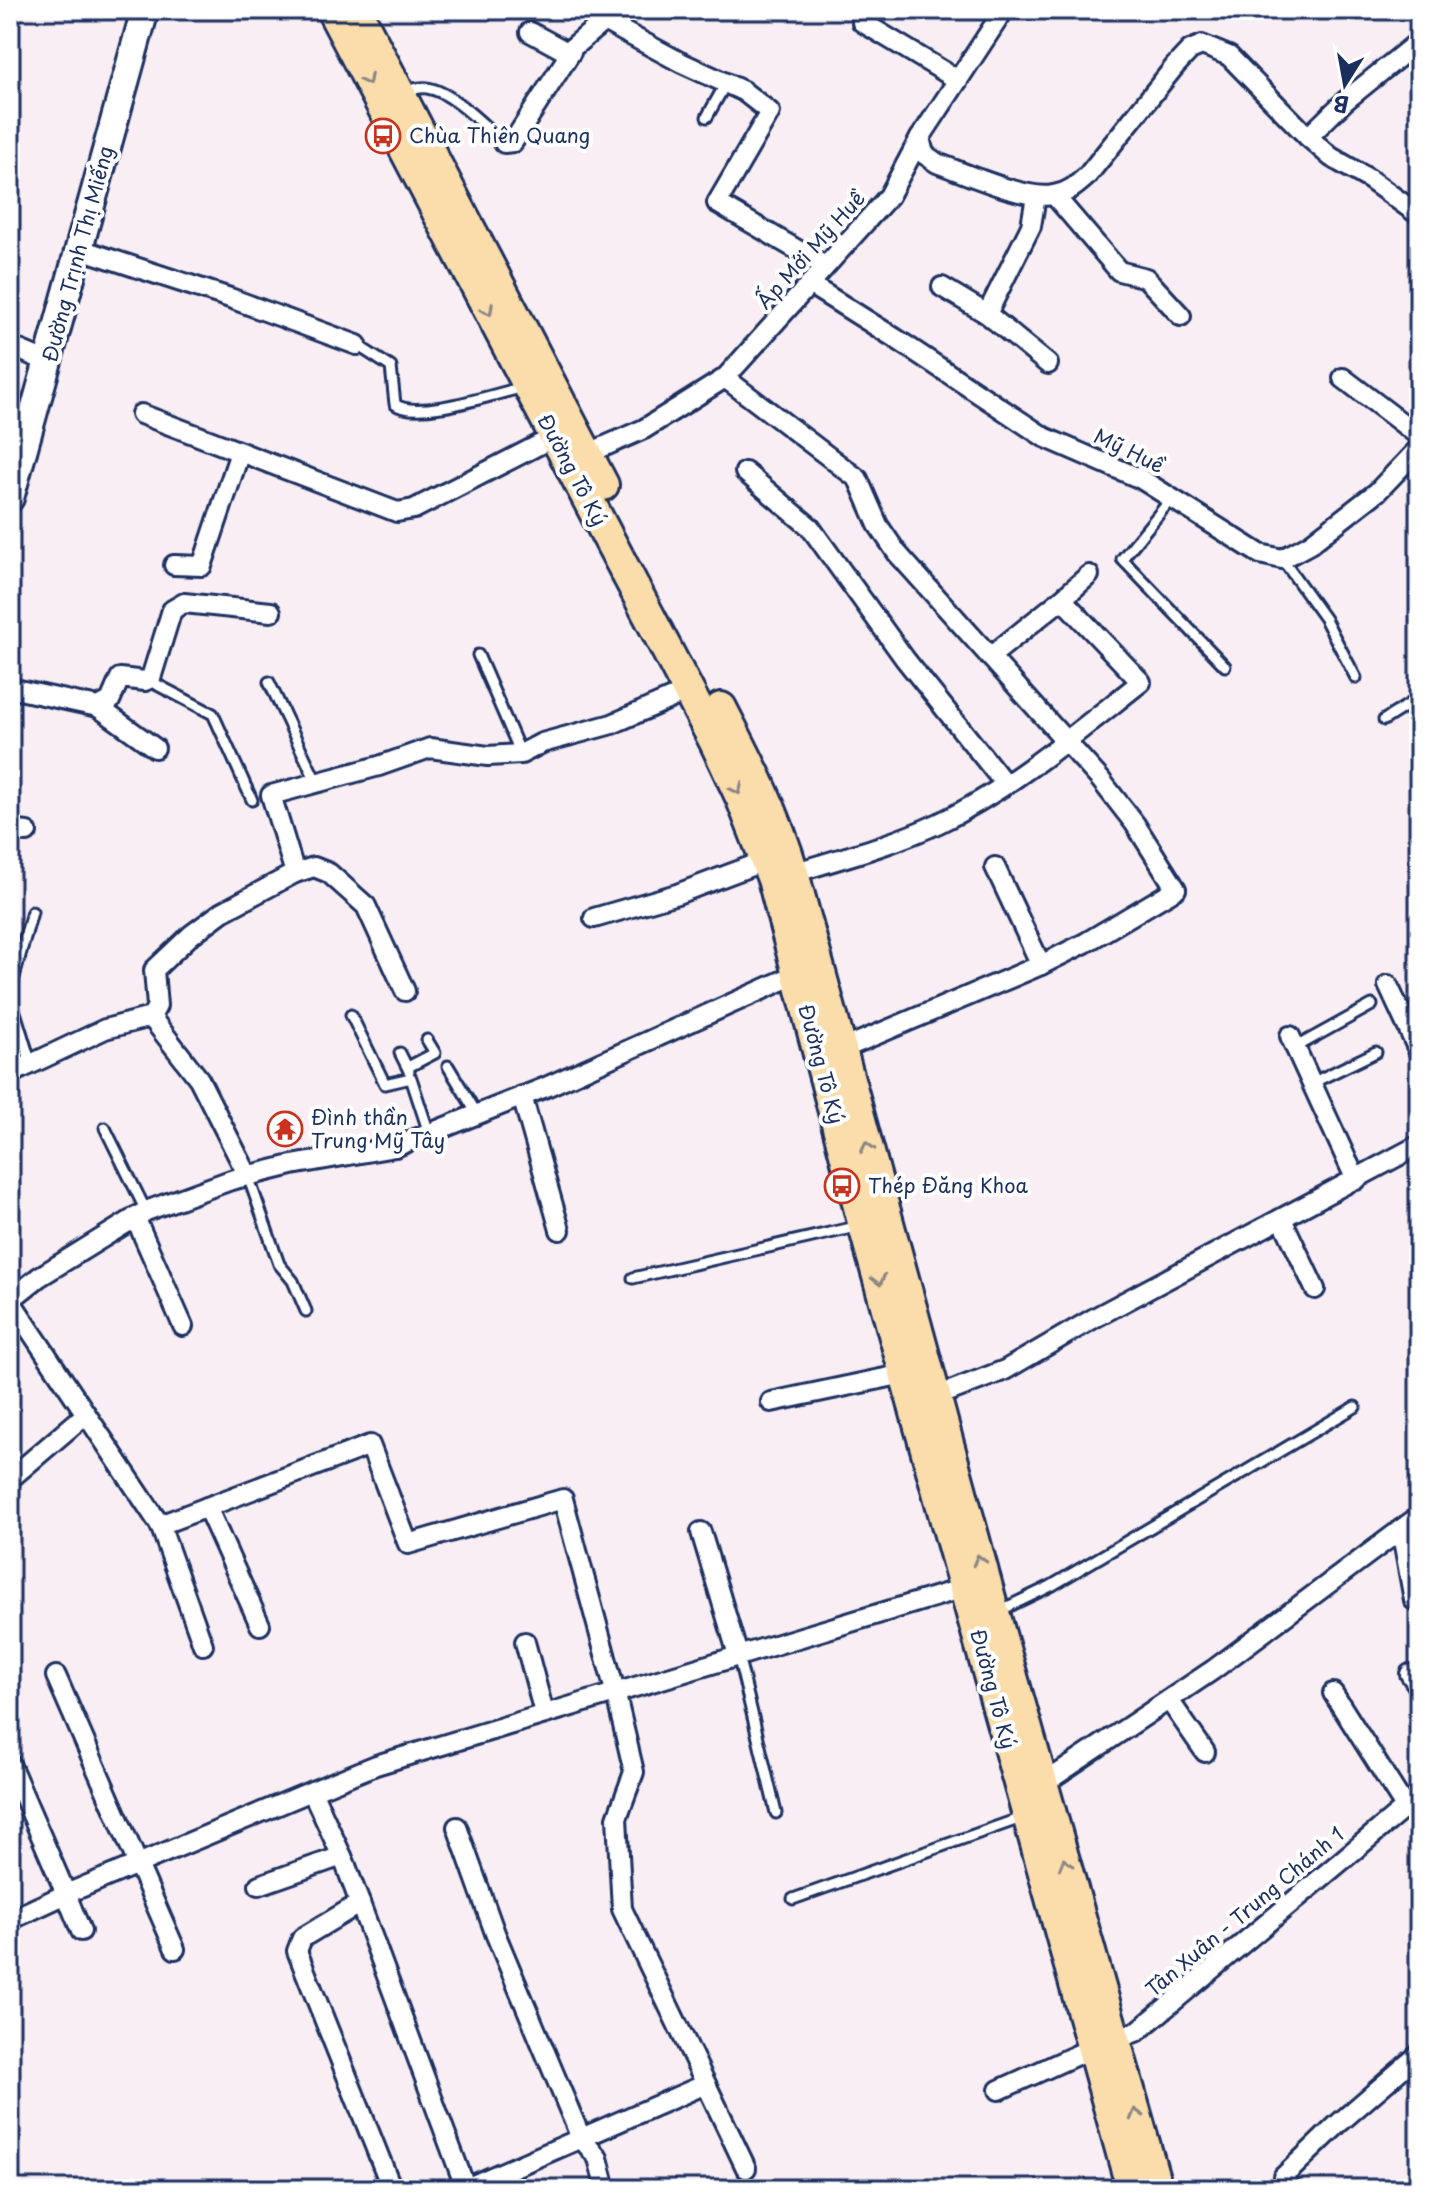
<svg xmlns="http://www.w3.org/2000/svg" width="1429" height="2199" font-family="'Playpen Sans',sans-serif">
  <rect width="100%" height="100%" fill="#f8eef4"/>
  <filter id="ink" filterUnits="userSpaceOnUse"><feTurbulence type="fractalNoise" baseFrequency=".0125" numOctaves="2"/><feDisplacementMap in="SourceGraphic" scale="16" xChannelSelector="R" yChannelSelector="G"/><feConvolveMatrix kernelMatrix="1 2 1 2 8 2 1 2 1" color-interpolation-filters="sRGB"/></filter>
  <g filter="url(#ink)">
    <g fill="none" stroke-linecap="round" stroke-linejoin="round">
      <g stroke="#1b2f5e" stroke-width="15">
        <g id="service">
          <path d="M402 92C410 90 419 87 427 88 452 91 485 127 504 143"/>
          <path d="M707 117 726 83"/>
          <path d="M357 345 391 367 395 404C415 421 498 393 524 387"/>
          <path d="M1172 498 1122 559 1225 666"/>
          <path d="M1282 559 1325 619 1356 678"/>
          <path d="M478 655 521 754"/>
          <path d="M148 680 213 714 252 800"/>
          <path d="M269 682 317 783"/>
          <path d="M1384 720 1419 698"/>
          <path d="M351 1015 385 1084 411 1078 429 1133"/>
          <path d="M1296 1047 1372 1005"/>
          <path d="M400 1053 409 1071"/>
          <path d="M31 1064 11 999 13 981 32 912"/>
          <path d="M448 1066 477 1114"/>
          <path d="M408 1067 435 1053 427 1040"/>
          <path d="M1312 1083 1376 1052"/>
          <path d="M105 1128 146 1211"/>
          <path d="M248 1176 279 1264 293 1281 306 1311"/>
          <path d="M633 1278 860 1226"/>
          <path d="M997 1612 1051 1586 1355 1407"/>
          <path d="M738 1655 776 1813"/>
          <path d="M793 1899 1024 1817"/>
        </g>
      </g>
      <g stroke="#1b2f5e" stroke-width="24">
        <g id="minor">
          <path d="M862 10V22L958 80"/>
          <path d="M530 32 567 52 604 21 680 62 743 91 770 112 717 203 825 266"/>
          <path d="M1308 137 1345 101 1419 41"/>
          <path d="M920 138 924 154 937 163C965 173 1027 201 1054 195 1068 193 1077 185 1087 176L1175 66 1190 50 1202 45 1229 56 1308 137 1331 157 1369 179 1419 215"/>
          <path d="M504 143 513 142 571 52"/>
          <path d="M1054 195 1119 271 1146 278 1181 316"/>
          <path d="M1036 196 1031 226 987 314 1048 364"/>
          <path d="M80 249 230 298 357 345"/>
          <path d="M809 284 898 340 1044 437 1141 479 1260 554 1282 559 1310 544 1377 492 1419 448"/>
          <path d="M942 287 987 314"/>
          <path d="M10 346 48 362"/>
          <path d="M725 378 858 479 878 525 897 553 1100 779 1135 824 1176 889 1085 943 1041 965 833 1053"/>
          <path d="M1343 378 1419 436"/>
          <path d="M141 414 397 512 414 509 554 437"/>
          <path d="M587 454 644 429 725 378 889 196 920 138 1004 10"/>
          <path d="M745 472 810 527 905 659 1005 784"/>
          <path d="M174 565 202 566 240 452"/>
          <path d="M1062 599 1089 575"/>
          <path d="M10 688 98 707 110 701 120 678 145 681 151 678 172 610 184 603 271 612"/>
          <path d="M98 707 155 748"/>
          <path d="M10 830 27 832"/>
          <path d="M995 867 1041 965"/>
          <path d="M295 873 314 867 329 873 366 906 405 991"/>
          <path d="M793 873C842 858 892 845 939 823 1012 788 1077 732 1141 682L1062 599 991 656"/>
          <path d="M594 918 677 894 767 860"/>
          <path d="M1388 985 1419 1052"/>
          <path d="M151 1017 157 1006 154 970 191 935 222 912 295 873 271 795 379 766 430 748 488 756 521 754 542 743 612 724 688 691"/>
          <path d="M151 1017 199 1079 248 1176"/>
          <path d="M1290 1036 1356 1180"/>
          <path d="M10 1074 105 1029 151 1017"/>
          <path d="M522 1096 560 1230"/>
          <path d="M135 1217 183 1326"/>
          <path d="M1282 1219 1315 1289"/>
          <path d="M935 1397 1005 1370 1096 1317 1419 1145"/>
          <path d="M771 1402 904 1374"/>
          <path d="M10 1479 86 1414"/>
          <path d="M207 1507 260 1625"/>
          <path d="M160 1525 203 1645"/>
          <path d="M1401 1529 1414 1600"/>
          <path d="M701 1532 738 1655"/>
          <path d="M525 1642 544 1713"/>
          <path d="M1410 1674 1419 1687"/>
          <path d="M56 1676 175 1949"/>
          <path d="M1333 1693 1405 1807"/>
          <path d="M1169 1700 1205 1752"/>
          <path d="M10 1764 66 1894 312 1791 345 1863 466 2189"/>
          <path d="M1043 1784 1213 1670 1419 1516"/>
          <path d="M312 1791 376 1765 964 1588"/>
          <path d="M457 1827 495 1933 581 2138 598 2158 606 2189"/>
          <path d="M259 1885 342 1856"/>
          <path d="M360 1903 302 1938 297 1951 392 2189"/>
          <path d="M10 1920 66 1894 81 1931"/>
          <path d="M706 2084 746 2168"/>
          <path d="M999 2090 1092 2048 1138 2031 1419 1796"/>
          <path d="M464 2189 706 2084 622 1909 617 1818 634 1772 615 1691 563 1499 408 1544 370 1445 160 1525 10 1300 39 1277 146 1211 231 1180 292 1165 395 1147 546 1087 797 974"/>
          <path d="M1291 2189 1283 2177 1338 2124 1419 2054"/>
        </g>
      </g>
      <g stroke="#1b2f5e" stroke-width="32">
        <path id="secondary" d="M10 498 145 10"/>
      </g>
      <g stroke="#1b2f5e" stroke-width="36">
        <g id="primary">
          <path d="M332 10 715 742 741 797 773 879 864 1226 1132 2189"/>
          <path d="M356 10 603 485"/>
          <path d="M721 708C749 762 776 814 793 873L994 1613 1157 2189"/>
        </g>
      </g>
      <use href="#service" stroke="#fff" stroke-width="9"/>
      <use href="#minor" stroke="#fff" stroke-width="18"/>
      <use href="#secondary" stroke="#fff" stroke-width="26"/>
      <use href="#primary" stroke="#fbddab" stroke-width="30"/>
    </g>
    <defs><path id="oneway-chevron" d="M-2-3.5L2.5 0L-2 3.5" fill="none" stroke-width="1.6" stroke-linecap="round" stroke-linejoin="round" transform="scale(2)"/></defs>
    <g stroke="#8b8684">
      <use href="#oneway-chevron" transform="translate(367 80) rotate(63)"/>
      <use href="#oneway-chevron" transform="translate(488 310) rotate(62)"/>
      <use href="#oneway-chevron" transform="translate(737 789) rotate(65)"/>
      <use href="#oneway-chevron" transform="translate(867 1147) rotate(-105)"/>
      <use href="#oneway-chevron" transform="translate(879 1280) rotate(75)"/>
      <use href="#oneway-chevron" transform="translate(979 1560) rotate(-105)"/>
      <use href="#oneway-chevron" transform="translate(1065 1864) rotate(-106)"/>
      <use href="#oneway-chevron" transform="translate(1136 2114) rotate(-106)"/>
    </g>
  </g>
  <defs>
    <g id="bus-ring" transform="scale(1.8)"><circle r="9.5" fill="#fff" stroke="#c8321e" stroke-width="1.5"/><path d="M-5-6H5V4H4V6H2V4H-2V6H-4V4H-5ZM-3.5-4V0h7V-4ZM-3.5 1.2v1.5H-2V1.2ZM2 1.2v1.5H3.5V1.2Z" fill="#c8321e"/></g>
    <g id="temple-ring" transform="scale(1.8)"><circle r="9.5" fill="#fff" stroke="#c8321e" stroke-width="1.5"/><path d="M0-6L5-2H3V0L6.5 2.5H4V6H1.5V3h-3V6H-4V2.5H-6.5L-3 0V-2H-5Z" fill="#c8321e"/></g>
  </defs>
  <g fill-rule="evenodd">
    <use href="#bus-ring" x="383" y="136"/>
    <use href="#temple-ring" x="285" y="1129"/>
    <use href="#bus-ring" x="842" y="1186"/>
  </g>
  <g text-anchor="middle" stroke-width="8" stroke-linejoin="round" paint-order="stroke">
    <g font-size="20" fill="#1b2f5e" stroke="#fff" text-anchor="start">
      <text x="409" y="143">Chùa Thiên Quang</text>
      <text x="311" y="1125">Đình thần<tspan x="311" dy="23">Trung Mỹ Tây</tspan></text>
      <text x="868" y="1193">Thép Đăng Khoa</text>
    </g>
    <g font-size="20" fill="#1b2f5e" stroke="#fff">
      <text transform="translate(811 250) rotate(-48)" y="7">Ấp Mới Mỹ Huề</text>
      <text transform="translate(78 254) rotate(-75)" y="7">Đường Trịnh Thị Miếng</text>
      <text transform="translate(1129 451) rotate(26)" y="7">Mỹ Huề</text>
      <text transform="translate(572 470) rotate(62)" y="7">Đường Tô Ký</text>
      <text transform="translate(821 1064) rotate(75)" y="7">Đường Tô Ký</text>
      <text transform="translate(993 1689) rotate(75)" y="7">Đường Tô Ký</text>
      <text transform="translate(1245 1912) rotate(-40)" y="7">Tân Xuân - Trung Chánh 1</text>
    </g>
  </g>
  <rect width="1429" height="2199" fill="none" stroke="#fff" stroke-width="40"/>
  <rect x="20" y="20" width="1389" height="2159" fill="none" stroke="#1b2f5e" stroke-width="3" filter="url(#ink)"/>
  <g transform="translate(1345 84) rotate(191)" stroke="#ffffff" stroke-width="6" paint-order="stroke">
  <path d="M0-6L14 30L0 20L-14 30Z" fill="#1b2f5e"/>
  <text y="-12" font-size="22" font-weight="bold" text-anchor="middle" fill="#1b2f5e">B</text>
  </g>
</svg>
